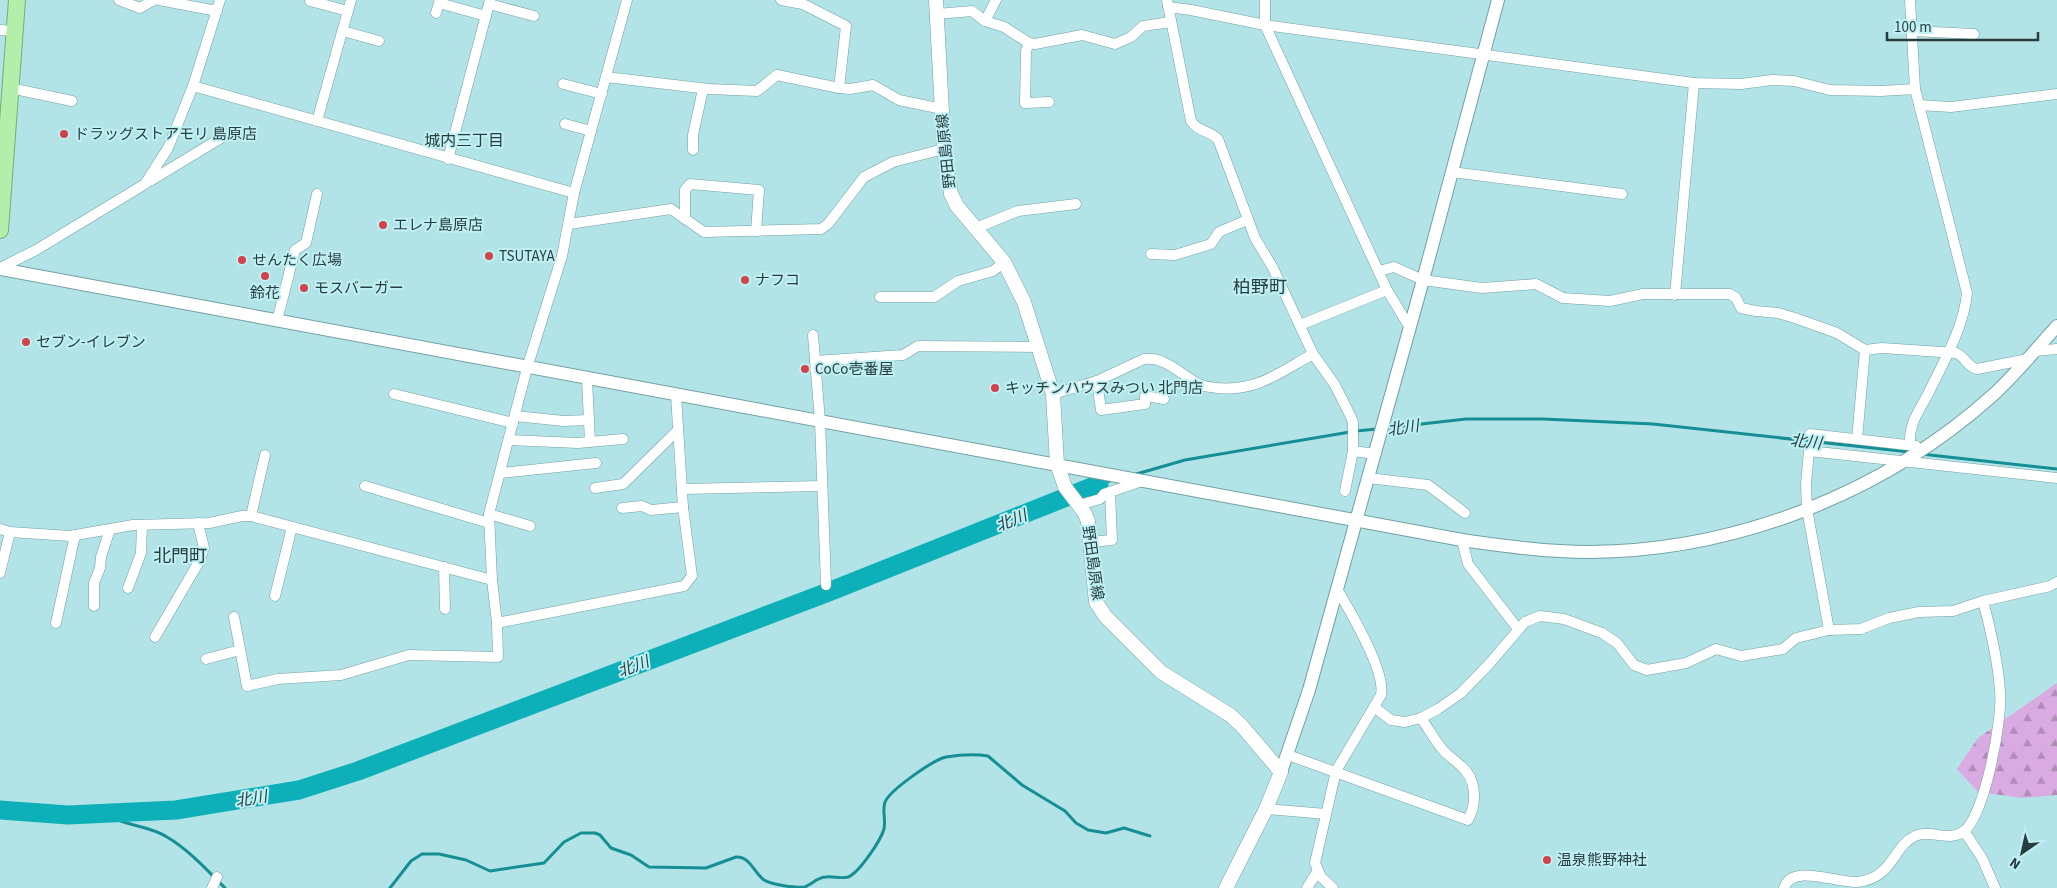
<svg xmlns="http://www.w3.org/2000/svg" width="2057" height="888" font-family="'Source Sans 3','Noto Sans JP',sans-serif">
  <defs>
    <pattern id="forest-firs" width="22" height="20" patternUnits="userSpaceOnUse" patternTransform="scale(1.25)"><rect width="22" height="20" fill="#daabe2"/><path d="M5 1l3.5 6h-7zM16 11l3.5 6h-7z" fill="#b18cb9"/></pattern>
  </defs>
  <rect width="100%" height="100%" fill="#b2e3e6"/>
  <path fill="url(#forest-firs)" d="M2057 683V795L2023 798 1978 792 1957 769 1978 738Z"/>
  <g fill="none" stroke-linecap="round" stroke-linejoin="round">
    <g stroke="#158e94" stroke-width="3">
      <path d="M1386 428 1466 419H1543L1653 424 1910 452"/>
      <path d="M1356 431 1377 429"/>
      <path d="M1921 454 2057 469"/>
      <path d="M1133 475 1185 460 1350 432"/>
      <path d="M1099 484 1113 480"/>
      <path d="M105 814C123 826 148 825 167 837 189 850 207 870 225 888"/>
      <path d="M390 888 411 861 422 854H439L466 860 490 871 544 863 564 842 581 833H595L600 835 611 848 631 855 649 867 706 868 736 857C750 856 754 873 764 880 772 885 796 888 805 887 812 884 818 877 826 877 833 876 841 879 848 877 859 873 881 840 884 829 886 820 882 810 885 802 890 790 933 760 946 757 959 755 975 754 988 756L1022 785 1065 811 1076 823 1088 830 1106 833 1124 828 1150 836"/>
    </g>
    <path stroke="#0db0b8" stroke-width="19" d="M0 810 68 815 176 810 299 790 358 771 831 591 1099 484"/>
    <g stroke="#72a1a4" stroke-width="11">
      <g id="minor">
        <path d="M119 0 140 8 154 0"/>
        <path d="M159 0 217 11"/>
        <path d="M440 0 439 3 486 16"/>
        <path d="M781 0 803 4 846 26 839 88"/>
        <path d="M1167 0 1191 121C1197 131 1210 131 1218 139L1255 238 1273 268 1313 354 1335 385 1350 415 1353 422V451L1345 491"/>
        <path d="M1265 0V25L1387 290 1410 328"/>
        <path d="M310 1 348 11"/>
        <path d="M489 4 534 16"/>
        <path d="M1168 7 1191 10 1265 25 1694 83 1741 84 1772 80 1794 81 1830 90 1881 91 1915 89"/>
        <path d="M436 13 439 3"/>
        <path d="M937 14 972 11 985 21 1004 27 1029 43 1035 44 1082 35 1115 44 1131 37 1143 26 1171 22"/>
        <path d="M985 21 996 0"/>
        <path d="M0 30 14 31"/>
        <path d="M343 31 379 41"/>
        <path d="M1913 31 1974 34"/>
        <path d="M1029 43 1026 51 1025 103 1049 102"/>
        <path d="M606 77 709 89 757 91 777 75 839 88 850 89 873 85 899 100 942 109"/>
        <path d="M563 84 602 94"/>
        <path d="M193 86 574 193"/>
        <path d="M10 88 72 101"/>
        <path d="M1919 105 1951 107 2057 94"/>
        <path d="M317 121 351 0"/>
        <path d="M565 124 591 131"/>
        <path d="M693 150V135L703 89"/>
        <path d="M448 159 490 0"/>
        <path d="M1452 172 1622 194"/>
        <path d="M150 181 221 138"/>
        <path d="M685 219V190L690 184 759 190 756 231"/>
        <path d="M569 224 671 209 704 232 821 229 828 224 864 177 893 162 944 149"/>
        <path d="M976 228 1018 211 1076 204"/>
        <path d="M1151 254 1175 255 1211 244 1219 232 1247 220"/>
        <path d="M0 268 36 250 145 184 168 148 193 86 220 0"/>
        <path d="M1379 271 1394 267 1423 280 1482 288 1536 284 1563 298 1610 301 1643 294H1730L1736 298 1741 308 1756 311 1778 313 1795 318 1837 333 1865 350 1882 348 1956 353C1965 356 1967 367 1977 369L2028 359"/>
        <path d="M1675 295 1694 83"/>
        <path d="M880 297H934L958 281 993 271 1004 262"/>
        <path d="M277 321 295 250 306 243 317 194"/>
        <path d="M1300 325 1387 290"/>
        <path d="M813 335 820 421 826 585"/>
        <path d="M2035 351 2057 349"/>
        <path d="M815 361 903 355 918 346 1039 347"/>
        <path d="M587 379 590 442"/>
        <path d="M1097 381 1101 410 1145 404V396L1164 399"/>
        <path d="M394 394 513 423"/>
        <path d="M1053 394 1097 381 1144 359C1165 356 1181 375 1199 384 1204 387 1211 387 1217 388 1257 392 1280 372 1313 354"/>
        <path d="M515 416 564 421 588 420"/>
        <path d="M1810 434 1916 446"/>
        <path d="M1857 439 1865 350"/>
        <path d="M509 440 578 443 623 439"/>
        <path d="M1910 445C1908 425 1919 411 1928 394 1943 363 1964 327 1967 293L1915 89 1910 0"/>
        <path d="M1353 451 1375 454"/>
        <path d="M500 473 596 463"/>
        <path d="M1368 478 1428 485 1465 513"/>
        <path d="M365 486 489 523"/>
        <path d="M595 488 623 484 677 431"/>
        <path d="M682 489 822 486"/>
        <path d="M1079 505 1100 499 1104 494 1142 481"/>
        <path d="M622 508 642 506 651 510 683 507"/>
        <path d="M489 514 530 526"/>
        <path d="M251 516 265 455"/>
        <path d="M0 529 10 532 70 536 133 525 209 523 242 516H251L492 580"/>
        <path d="M1462 540 1468 564 1518 629"/>
        <path d="M1090 542 1112 540 1110 492"/>
        <path d="M444 567 445 609"/>
        <path d="M0 573 10 532"/>
        <path d="M128 588 141 553 142 525"/>
        <path d="M275 596 292 527"/>
        <path d="M94 606V583L100 568 101 557 110 529"/>
        <path d="M234 617 247 686 278 679 341 675 409 655 498 657 497 623 492 580 489 514 527 368 562 256 574 193 627 0"/>
        <path d="M56 623 75 535"/>
        <path d="M497 623 684 586 692 576 683 507 676 395"/>
        <path d="M1829 630 1807 509 1806 484 1809 451 2057 478"/>
        <path d="M155 637 200 560 204 548 198 523"/>
        <path d="M206 659 240 650"/>
        <path d="M1374 707 1391 720 1405 722 1421 718 1438 709 1461 693 1490 663 1525 622 1540 616 1564 619 1602 633 1617 643 1634 665 1647 670 1686 663 1716 649 1741 656 1783 649 1796 638 1829 630 1861 629 1889 618 1919 612 1953 611 1983 601 2050 586 2057 582"/>
        <path d="M1288 755 1468 820C1477 803 1477 779 1461 766 1455 760 1449 757 1443 750 1435 741 1428 728 1421 718"/>
        <path d="M1266 809 1326 814"/>
        <path d="M1964 831 1982 858 1995 888"/>
        <path d="M212 888 217 877"/>
        <path d="M1307 888 1317 872"/>
        <path d="M1333 888 1321 877 1315 863 1336 771 1381 695C1386 671 1350 611 1337 589"/>
        <path d="M1784 888C1792 863 1836 883 1857 882 1894 878 1892 847 1915 836 1929 829 1948 842 1963 832 1985 817 2003 717 2000 691 1998 660 1991 631 1983 601"/>
      </g>
    </g>
    <g stroke="#72a1a4" stroke-width="14">
      <g id="tertiary">
        <path d="M0 269 1462 540C1504 546 1547 552 1590 552 1736 551 1884 493 1993 395 2016 374 2036 349 2057 326"/>
        <path d="M1281 772 1309 690 1423 280 1498 0"/>
      </g>
    </g>
    <g stroke="#72a1a4" stroke-width="15">
      <path id="secondary" d="M936 0 944 149 951 194 957 206 1004 262 1024 302 1053 394 1057 464 1065 487 1084 512 1088 521 1096 602 1105 616 1161 672 1230 715 1241 725 1281 772 1266 809 1226 888"/>
    </g>
    <g stroke="#77ad78" stroke-width="18">
      <path id="trunk" d="M0 230 17 0"/>
    </g>
    <use href="#minor" stroke="#fff" stroke-width="10"/>
    <use href="#tertiary" stroke="#fff" stroke-width="12"/>
    <use href="#secondary" stroke="#fff" stroke-width="14"/>
    <use href="#trunk" stroke="#b4eeab" stroke-width="16"/>
  </g>
  <g fill="#d2424c" stroke="#bff0f3" stroke-width="2">
    <circle cx="64" cy="134" r="5"/>
    <circle cx="383" cy="225" r="5"/>
    <circle cx="489" cy="256" r="5"/>
    <circle cx="242" cy="260" r="5"/>
    <circle cx="265" cy="276" r="5"/>
    <circle cx="745" cy="280" r="5"/>
    <circle cx="304" cy="288" r="5"/>
    <circle cx="26" cy="342" r="5"/>
    <circle cx="805" cy="369" r="5"/>
    <circle cx="995" cy="388" r="5"/>
    <circle cx="1547" cy="860" r="5"/>
  </g>
  <g text-anchor="middle" stroke-width="4" stroke-linejoin="round" paint-order="stroke">
    <g font-size="15" fill="#293d3f" stroke="#bff0f3" text-anchor="start">
      <text x="74" y="139">ドラッグストアモリ 島原店</text>
      <text x="393" y="230">エレナ島原店</text>
      <text x="499" y="261">TSUTAYA</text>
      <text x="252" y="265">せんたく広場</text>
      <text x="755" y="285">ナフコ</text>
      <text x="314" y="293">モスバーガー</text>
      <text x="265" y="298" text-anchor="middle">鈴花</text>
      <text x="36" y="347">セブン-イレブン</text>
      <text x="815" y="374">CoCo壱番屋</text>
      <text x="1005" y="393">キッチンハウスみつい 北門店</text>
      <text x="1557" y="865">温泉熊野神社</text>
    </g>
    <g font-size="15" fill="#293d3f" stroke="#bff0f3">
      <text transform="translate(946 151) rotate(-96)" y="5">野田島原線</text>
      <text transform="translate(1093 563) rotate(82)" y="5">野田島原線</text>
    </g>
    <g font-size="16" fill="#293d3f" stroke="#bff0f3">
      <text x="464" y="146">城内三丁目</text>
    </g>
    <g font-size="16" font-style="italic" fill="#264345" stroke="#bff0f3">
      <text transform="translate(1403 427) rotate(-8)" y="6">北川</text>
      <text transform="translate(1806 441) rotate(6)" y="6">北川</text>
      <text transform="translate(1011 520) rotate(-22)" y="6">北川</text>
      <text transform="translate(633 666) rotate(-21)" y="6">北川</text>
      <text transform="translate(251 798) rotate(-9)" y="6">北川</text>
    </g>
    <g font-size="18" fill="#293d3f" stroke="#bff0f3">
      <text x="1260" y="293">柏野町</text>
      <text x="180" y="562">北門町</text>
    </g>
  </g>
  <g transform="translate(2022 853) rotate(214)" stroke="#bff0f3" stroke-width="4" paint-order="stroke">
  <path d="M0-4L9 19L0 12L-9 19Z" fill="#293d3f"/>
  <text y="-8" font-size="14" font-weight="bold" text-anchor="middle" fill="#293d3f">N</text>
  </g>
  <path d="M1887 32v8h151v-8" fill="none" stroke="#293d3f" stroke-width="2.5"/>
  <text x="1894" y="32" font-size="15" fill="#293d3f" stroke="#bff0f3" stroke-width="4" paint-order="stroke">100 m</text>
</svg>
